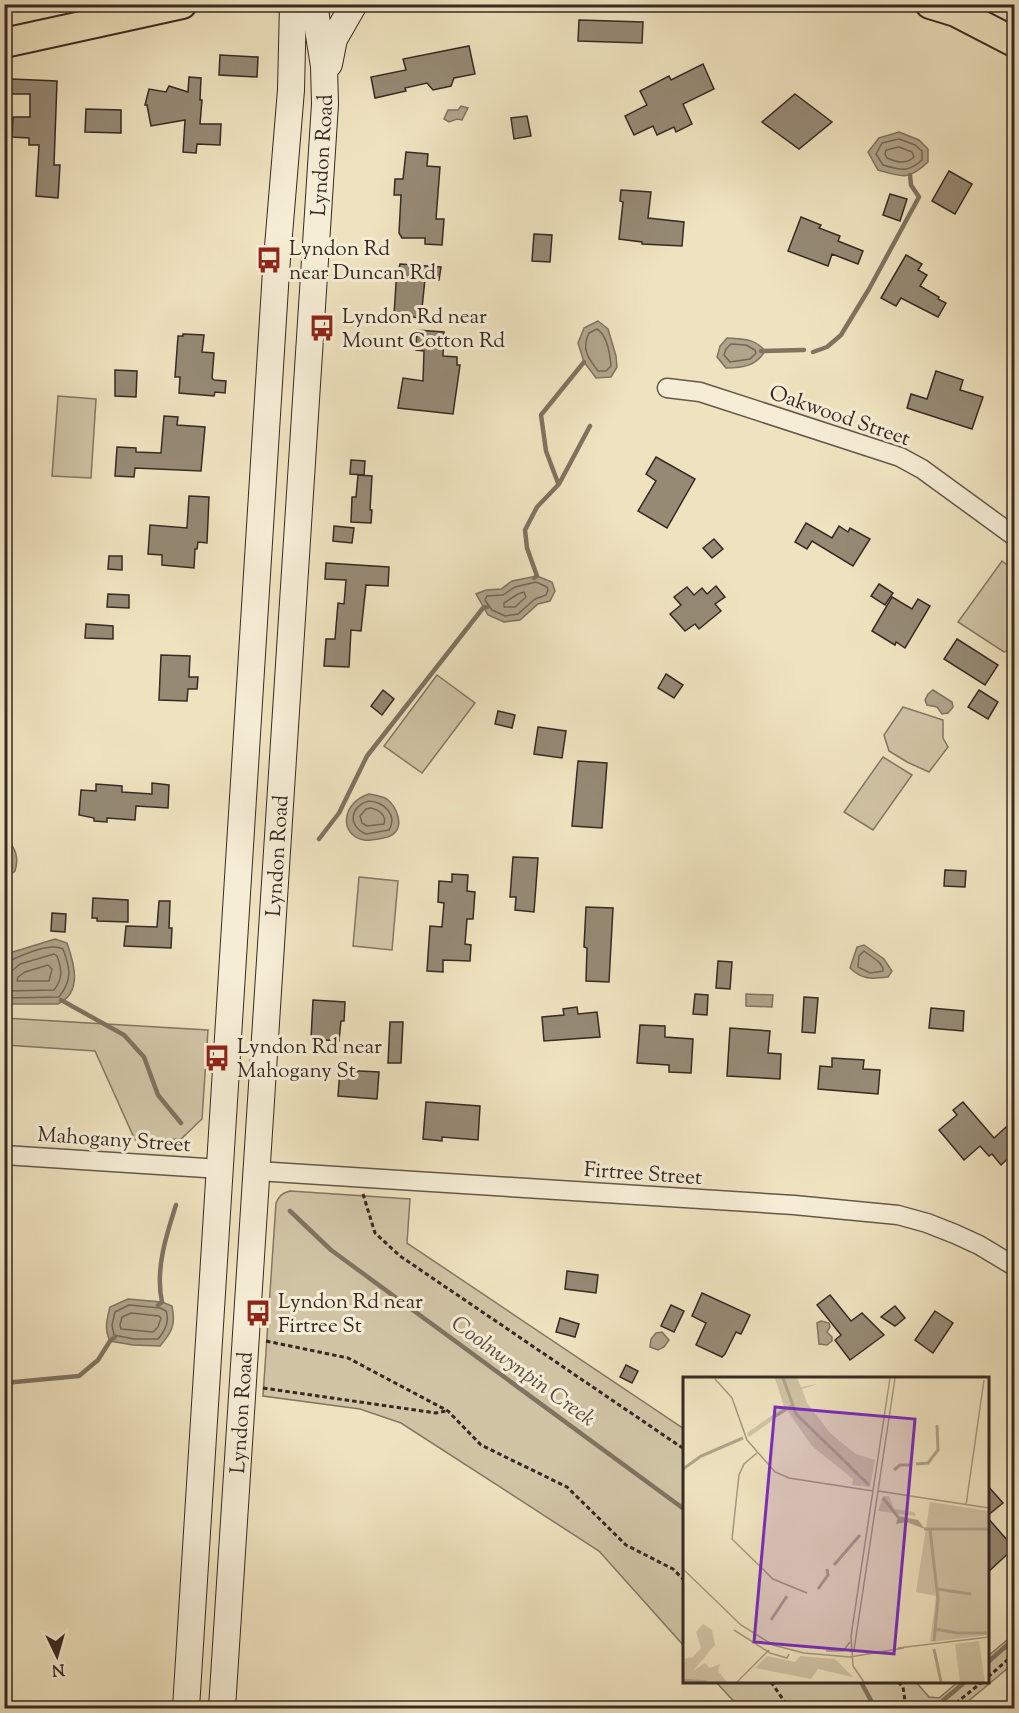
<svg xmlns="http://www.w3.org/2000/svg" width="1019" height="1713" font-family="'Sorts Mill Goudy',serif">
  <rect width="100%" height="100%" fill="#efe3bf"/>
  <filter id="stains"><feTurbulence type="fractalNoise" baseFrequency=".00333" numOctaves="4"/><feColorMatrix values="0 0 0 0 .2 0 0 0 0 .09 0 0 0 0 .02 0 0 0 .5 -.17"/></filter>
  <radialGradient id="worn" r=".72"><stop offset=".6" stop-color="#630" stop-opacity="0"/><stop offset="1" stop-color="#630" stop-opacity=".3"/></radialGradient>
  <g fill="#d0c4a5" stroke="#837764" stroke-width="1.5">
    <path d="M58 396 96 399 91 478 52 476Z"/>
    <path d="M1002 561 1014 570V649L1004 652 958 622Z"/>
    <path d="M437 675 475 703 422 773 384 746Z"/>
    <path d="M903 707 943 720V738L948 747 929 772 907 762 889 751 884 735Z"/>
    <path d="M883 757 912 775 873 830 844 812Z"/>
    <path d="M359 877 398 881 392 950 353 946Z"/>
    <path d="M4 1018 208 1030 202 1119 181 1139 135 1140 95 1051 5 1045Z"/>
    <path d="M290 1191 410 1199 407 1243 684 1429V1646L599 1551 401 1423 360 1409 263 1396 276 1203C279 1196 282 1193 290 1191Z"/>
    <path d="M1014 1634V1663L960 1708H740L716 1682H916L929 1697 939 1698 958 1682H988V1656Z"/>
  </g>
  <g fill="#b0a48a" stroke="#7f7361" stroke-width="1.5">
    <path d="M461 106 468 108 462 120 457 119 449 122 444 119 448 110H458Z"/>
    <path d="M899 132 919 140 928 149V162C908 181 902 177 878 170L868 152 879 138Z"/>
    <path d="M598 321 608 329 616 356 617 367 611 377 596 378 584 362 578 343 584 328Z"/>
    <path d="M727 338C741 339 755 338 765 351 756 366 743 368 726 368L717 357 720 346Z"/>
    <path d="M537 576 552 582 555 591 550 601 538 604 520 620 504 622 488 615 476 594 486 590 501 589 512 581Z"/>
    <path d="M933 690 952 702 953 707 948 713 942 714 937 707 927 705 925 700 928 694Z"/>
    <path d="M369 794C375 795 381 796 387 799 397 807 405 827 392 835 388 838 383 838 379 839 374 839 368 841 364 840 338 835 342 802 369 794Z"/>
    <path d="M5 835C14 848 20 855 15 871L5 879Z"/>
    <path d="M55 939 67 943C74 963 83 992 58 1004H5V959L13 952Z"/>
    <path d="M864 945 884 959 892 971 888 977C872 979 862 980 850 968L857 947Z"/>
    <path d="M746 994 773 995 772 1007 746 1006Z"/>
    <path d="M128 1299 162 1302 172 1306C176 1325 172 1332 160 1346L133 1345 110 1341C104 1329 107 1319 110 1307Z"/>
    <path d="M821 1321 829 1323 830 1327 827 1332 832 1337V1341L827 1345 819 1344 817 1323Z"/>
    <path d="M662 1332 669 1340 664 1347 658 1350 650 1347 651 1339 656 1333Z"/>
  </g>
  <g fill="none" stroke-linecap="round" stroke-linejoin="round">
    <g stroke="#736757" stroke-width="1.5">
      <path d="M899 139 915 145 922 151V160C908 173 900 170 883 165L876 154 882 143Z"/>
      <path d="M899 147 912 152 914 157C905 165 896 162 887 158L885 154 886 150Z"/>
      <path d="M597 329C607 335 610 354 611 366L606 371H598C588 358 581 349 589 333Z"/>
      <path d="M731 344 746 345 755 350 756 353 750 359 730 362 724 355 726 349Z"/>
      <path d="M536 582 547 587 548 590 546 595 535 599 518 614 505 616 492 610 485 600 487 596 503 595 515 587Z"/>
      <path d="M524 592 526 597 515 607H504V603L518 594Z"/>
      <path d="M369 801C384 802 398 815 389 830L366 834C347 826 350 806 369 801Z"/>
      <path d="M370 808C378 809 387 815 384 824L367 826 362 823 360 816 366 809Z"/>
      <path d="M864 951 879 962 883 968V971L870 973 858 967 859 956Z"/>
      <path d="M4 963C11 963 12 959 18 957 30 952 51 943 63 949 70 968 73 979 59 997L4 998"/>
      <path d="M48 965 52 969 49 981H17L18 977 25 972Z"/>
      <path d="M4 971 13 970 20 964 54 954 57 956C62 969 63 979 54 990L4 991"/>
      <path d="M129 1305 160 1308 166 1311C170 1322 165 1331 158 1339H134L114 1335 112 1325 115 1312Z"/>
      <path d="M131 1313 159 1316 161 1318 158 1327 153 1332 121 1329 120 1325 122 1317Z"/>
    </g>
    <g stroke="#7f7361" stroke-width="4.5">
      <path d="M761 351 804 350"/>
      <path d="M813 352 827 347 841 335 869 289 919 197 911 185 910 175"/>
      <path d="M558 483 546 451 541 415 584 362"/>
      <path d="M534 578 537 576 527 548 525 530 537 507 559 484 590 426"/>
      <path d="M319 839 339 813 367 756 483 608 487 607"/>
      <path d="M61 1000 124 1035 144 1057 158 1095 181 1123"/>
      <path d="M290 1211 331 1250 684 1509"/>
      <path d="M158 1305 162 1302C155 1270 166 1236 176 1205"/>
      <path d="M4 1383 79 1376 98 1360 110 1341 115 1337"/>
      <path d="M988 1662 1014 1639"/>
      <path d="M861 1682 875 1708"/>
      <path d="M934 1708 965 1682"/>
    </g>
  </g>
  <g fill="#968a75" stroke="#362a24" stroke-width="1.5">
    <path d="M579 20 643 22 642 43 578 41Z"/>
    <path d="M469 46 475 74 454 78 451 86 433 90 427 83 405 88 406 91 375 98 371 77 406 70 403 59Z"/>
    <path d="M220 55 258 57 257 77 219 75Z"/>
    <path d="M703 64 714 89 683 104 692 124 676 132 674 127 657 135 653 126 634 135 625 116 647 105 640 91 669 76 671 80Z"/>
    <path d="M189 77 201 78 200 100H202L200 124H221L220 145 197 144 196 153 183 152 185 120 151 126 147 105H145L149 89 166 92 169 86 188 92Z"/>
    <path d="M11 79 57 81 54 165H60L58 198 36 196 39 145H29V138L12 137 13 117H30V94H10Z"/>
    <path d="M795 94 832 122 799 149 762 122Z"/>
    <path d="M86 109 121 110V133L85 132Z"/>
    <path d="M527 116 531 136 514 139 511 118Z"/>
    <path d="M406 152 428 154 427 166 440 167 436 219H444L442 245 425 244V238H402L399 233 401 195H394L395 179H403Z"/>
    <path d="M949 171 972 184 955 214 932 201Z"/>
    <path d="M621 190 651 192 648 218 684 222 682 246 642 244V242L619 239 623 202 620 201Z"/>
    <path d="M890 194 907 199 900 221 883 215Z"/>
    <path d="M801 217 821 225 819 228 840 236 838 241 863 251 858 264 832 254 828 266 788 251Z"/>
    <path d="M534 234 552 235 550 262 532 261Z"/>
    <path d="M906 255 922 264 918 270 927 275 920 286 939 297 938 299 946 303 938 317 901 298 896 306 881 298Z"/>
    <path d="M400 264 441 267 439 280 425 279 421 318 394 315 397 268H399Z"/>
    <path d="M417 330 444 332 443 356 457 357V365H460L453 414 398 408 403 378 423 381 424 351 416 350Z"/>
    <path d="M183 334 204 335 202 352 214 353 212 378 214 380 226 381 225 393 215 392 214 396 179 393 180 377H175L178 336H183Z"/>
    <path d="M115 370 137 371 136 397 115 396Z"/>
    <path d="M936 371 963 380 960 390 983 397 972 429 907 408 911 394 927 399Z"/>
    <path d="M164 416 178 417 177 425 205 427 201 471 135 468 134 477 115 476 117 447 136 448V452L161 453Z"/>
    <path d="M656 457 695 479 667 528 638 511 656 481 646 474Z"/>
    <path d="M351 460 365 461 364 475 350 474Z"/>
    <path d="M358 475 372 476 370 510H372L371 523 351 522 352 497H356Z"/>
    <path d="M189 496 209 497 207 543 198 542 197 549H195L194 568 162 565V555L148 554 150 525 187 528Z"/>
    <path d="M806 523 832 538 839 526 848 532 850 528 870 539 853 566 812 541 807 549 795 542Z"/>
    <path d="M334 526 354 528 352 543 333 541Z"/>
    <path d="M714 539 723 549 712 558 703 548Z"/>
    <path d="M109 556H122V570L108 569Z"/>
    <path d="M326 563 389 567 388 586 366 585 361 631 351 630 349 667 324 666 326 639H335L338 603 344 604 346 580 325 579Z"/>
    <path d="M879 584 893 593 885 605 871 596Z"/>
    <path d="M716 586 725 597 715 604 721 611 699 629 695 624 685 631 670 614 681 605 674 597 687 587 694 595 702 588 707 594Z"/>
    <path d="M108 594 129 595V608L107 607Z"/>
    <path d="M892 597 912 609 918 599 930 606 905 648 896 642 895 645 872 631Z"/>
    <path d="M86 624 113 626V639L85 638Z"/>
    <path d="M957 639 998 665 985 685 944 659Z"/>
    <path d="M161 655 190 656 189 677H198L197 689H188L187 701 159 700Z"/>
    <path d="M666 674 683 685 674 698 658 688Z"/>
    <path d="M383 690 394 699 382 715 371 706Z"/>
    <path d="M979 690 998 702 988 719 968 707Z"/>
    <path d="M498 711 515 715 512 728 495 724Z"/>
    <path d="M538 727 566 731 562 758 534 754Z"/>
    <path d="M578 761 607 763 602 828 572 826Z"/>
    <path d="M152 783 169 785 168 808 136 806 135 820 107 818V822L94 821V818L79 815 81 790 96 791V784L122 786V792L152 794Z"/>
    <path d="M513 857 538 858 534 912 515 910 516 897H510Z"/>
    <path d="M945 870 966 871 965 887 944 886Z"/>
    <path d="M452 874 468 875 467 891 475 892 473 919H467L465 944 471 945 470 961 443 960V972L427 971 430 926 442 927 444 903 438 902 439 881 452 882Z"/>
    <path d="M93 898 128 900V922L97 921V918H92Z"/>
    <path d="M159 901H170L169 928H172L171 948 124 946 126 926 157 927Z"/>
    <path d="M586 907 613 908 609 982 586 981 587 948 584 947Z"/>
    <path d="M52 913 66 914 65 932 51 931Z"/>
    <path d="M718 961 732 962 730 989 716 988Z"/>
    <path d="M695 994 708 995 707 1015 693 1014Z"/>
    <path d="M804 997 818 998 815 1033 802 1032Z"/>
    <path d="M313 1000 345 1002 344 1021H341L339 1041 311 1039Z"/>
    <path d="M577 1007 578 1014 597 1012 600 1037 544 1041 542 1017 564 1015 563 1009Z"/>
    <path d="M931 1008 964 1011 963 1031 929 1028Z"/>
    <path d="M390 1022H403L401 1063H388Z"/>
    <path d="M640 1025 665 1026V1037L693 1039 691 1073 669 1072V1065L637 1063Z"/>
    <path d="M730 1028 770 1031 768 1053 781 1054 780 1079 727 1076Z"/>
    <path d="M832 1058 864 1060 863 1069 880 1070 878 1094 818 1089 820 1066 832 1067Z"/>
    <path d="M340 1070 379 1072 377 1099 338 1096Z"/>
    <path d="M426 1102 480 1106 478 1140 442 1137V1141L423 1139Z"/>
    <path d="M963 1102 994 1138 1014 1120V1153L1001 1165 992 1154 989 1156 980 1146 964 1160 939 1130 957 1115 953 1110Z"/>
    <path d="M567 1271 598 1275 596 1293 565 1289Z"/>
    <path d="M702 1293 750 1315 741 1334 736 1332 725 1354 722 1357 696 1345 706 1323 692 1316Z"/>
    <path d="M830 1295 851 1321 862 1313 884 1335 850 1360 835 1340 841 1335 817 1305Z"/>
    <path d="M671 1305 684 1311 674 1332 661 1326Z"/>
    <path d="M895 1306 905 1318 895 1326 881 1317Z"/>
    <path d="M935 1311 953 1323 933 1353 915 1340Z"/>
    <path d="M560 1318 579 1324 575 1337 556 1332Z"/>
    <path d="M626 1365 638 1371 632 1383 620 1377Z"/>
    <path d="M987 1485 1003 1503 987 1516Z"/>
    <path d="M987 1517 1014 1548 987 1573Z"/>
  </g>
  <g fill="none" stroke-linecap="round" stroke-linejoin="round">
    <g stroke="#64584b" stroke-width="21">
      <g id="minor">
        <path d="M667 388 700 392 900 457 922 469 1014 536"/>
        <path d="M4 1155 221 1169"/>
        <path d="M257 1171 794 1205 898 1215 927 1223 955 1234 979 1245 1014 1266"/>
      </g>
    </g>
    <g stroke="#362a24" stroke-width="28">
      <g id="secondary">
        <path d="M329 64 334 39 354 4"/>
        <path d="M186 1708 276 271 291 90 293 4"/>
        <path id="s1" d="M222 1708 325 104 324 66 314 4"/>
      </g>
    </g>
    <g stroke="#362a24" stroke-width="32">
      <g id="trunk">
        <path d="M930 4 956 12 1014 42"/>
        <path d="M4 43 182 4"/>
      </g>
    </g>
    <g stroke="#362a24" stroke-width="3" stroke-dasharray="4.5 3" stroke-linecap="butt">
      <path d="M363 1194 375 1233 400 1256 684 1449"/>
      <path d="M266 1341 348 1358 448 1411 481 1445 567 1487 626 1545 673 1569 684 1580"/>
      <path d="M263 1388 436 1413 446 1411"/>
      <path d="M988 1677 1014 1654"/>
      <path d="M771 1682 789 1708"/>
      <path d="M898 1682 903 1687 906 1708"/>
      <path d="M950 1708 982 1682"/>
    </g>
    <use href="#minor" stroke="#f5edd5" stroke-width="18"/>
    <use href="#secondary" stroke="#f5edd5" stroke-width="26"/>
    <use href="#trunk" stroke="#efe3bf" stroke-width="28"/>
  </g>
  <defs>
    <g id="bus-bare" transform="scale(2.07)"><path d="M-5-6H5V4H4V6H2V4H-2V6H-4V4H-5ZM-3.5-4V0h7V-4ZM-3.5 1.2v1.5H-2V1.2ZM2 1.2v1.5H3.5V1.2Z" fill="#8f2418" stroke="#f5edd5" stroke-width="2.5" paint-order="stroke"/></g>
  </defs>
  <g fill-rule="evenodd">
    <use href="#bus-bare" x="269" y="260"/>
    <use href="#bus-bare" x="322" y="328"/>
    <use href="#bus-bare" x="217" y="1058"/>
    <use href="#bus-bare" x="258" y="1313"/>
  </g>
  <g text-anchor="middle" stroke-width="6" stroke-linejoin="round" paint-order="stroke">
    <g font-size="21" fill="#362a24" stroke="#f5edd5">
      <text dy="7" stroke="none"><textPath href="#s1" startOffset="1556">Lyndon Road</textPath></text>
      <text transform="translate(840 415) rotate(19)" y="7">Oakwood Street</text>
      <text dy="7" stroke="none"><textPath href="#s1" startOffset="854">Lyndon Road</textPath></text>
      <text transform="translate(114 1139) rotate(4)" y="7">Mahogany Street</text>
      <text transform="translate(643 1173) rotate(4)" y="7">Firtree Street</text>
      <text dy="7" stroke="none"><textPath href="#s1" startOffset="296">Lyndon Road</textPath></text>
    </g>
    <g font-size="21" fill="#362a24" stroke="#f5edd5" text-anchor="start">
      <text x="289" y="255">Lyndon Rd<tspan x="289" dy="24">near Duncan Rd</tspan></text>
      <text x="342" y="323">Lyndon Rd near<tspan x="342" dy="24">Mount Cotton Rd</tspan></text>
      <text x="237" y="1053">Lyndon Rd near<tspan x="237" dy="24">Mahogany St</tspan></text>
      <text x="278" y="1308">Lyndon Rd near<tspan x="278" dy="24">Firtree St</tspan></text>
    </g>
    <g font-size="22" font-style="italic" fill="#5b4f43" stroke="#f5edd5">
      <text transform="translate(524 1370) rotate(36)" y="8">Coolnwynpin Creek</text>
    </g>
  </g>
  <g transform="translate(683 1377)">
    <rect width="306" height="306" fill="#efe3bf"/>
    <path d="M92 1H114L118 10 135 7 119 12 124 26 148 57 173 77 192 83 187 110 169 108 170 102 129 69 104 33 66 60 64 56 101 30ZM200 119H206L211 132 231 135 233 139 195 134ZM247 125 306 134V258L247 265 253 219 233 215ZM20 247 29 253 32 268 10 294 22 286 27 291 37 287 35 294 44 305H0V282L10 280 18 271 13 255ZM296 264 302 305H277L272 267ZM84 279 112 285 117 279 152 282 170 300 135 292 128 302 72 291Z" fill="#d0c4a5"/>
    <path d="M215 139 235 143 242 152 223 145 213 147Z" fill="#b0a48a"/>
    <path fill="none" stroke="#b0a48a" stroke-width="3" d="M100 1 113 37 186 108M91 40 110 28M233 87 245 86 255 73 254 48M0 92 18 79 60 61M211 93 217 88H229M200 121 215 140M241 152H306M247 153 255 222 251 264M151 188 177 158M135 212 145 198 144 192M254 212 288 217M88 243 104 219M252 252 274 256H304M251 272 258 305M0 303 24 305"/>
    <path fill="none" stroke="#a59981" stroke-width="1.5" d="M32 2 49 21 64 63 92 95 106 101 190 114M74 76 61 87 56 98 49 162 90 202 124 216M195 114 306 131M283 128 301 3M0 192 58 248 90 268 121 276 167 280 221 271M51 253 87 276 104 281 106 277M215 271 306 260M171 273 212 1M143 274H160L167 265M54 305 86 273M181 305 170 289 168 259 207 1"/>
    <path fill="#7b2cbf" fill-opacity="0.15" stroke="#7b2cbf" stroke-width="3" d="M92 30 232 42 211 277 71 265Z"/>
    <rect width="306" height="306" fill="none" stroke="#362a24" stroke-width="3"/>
  </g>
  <rect width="1019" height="1713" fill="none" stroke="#efe3bf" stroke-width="24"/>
  <rect x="6" y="6" width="1007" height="1701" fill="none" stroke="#362a24" stroke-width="3"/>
  <rect x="12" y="12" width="995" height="1689" fill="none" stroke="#362a24" stroke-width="1.5"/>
  <g transform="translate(57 1656) rotate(175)" stroke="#f5edd5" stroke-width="4.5" paint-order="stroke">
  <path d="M0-4.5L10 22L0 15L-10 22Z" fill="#362a24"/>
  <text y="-9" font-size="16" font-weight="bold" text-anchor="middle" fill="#362a24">N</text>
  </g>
  <rect width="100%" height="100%" filter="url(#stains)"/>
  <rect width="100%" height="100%" fill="url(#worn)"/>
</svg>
